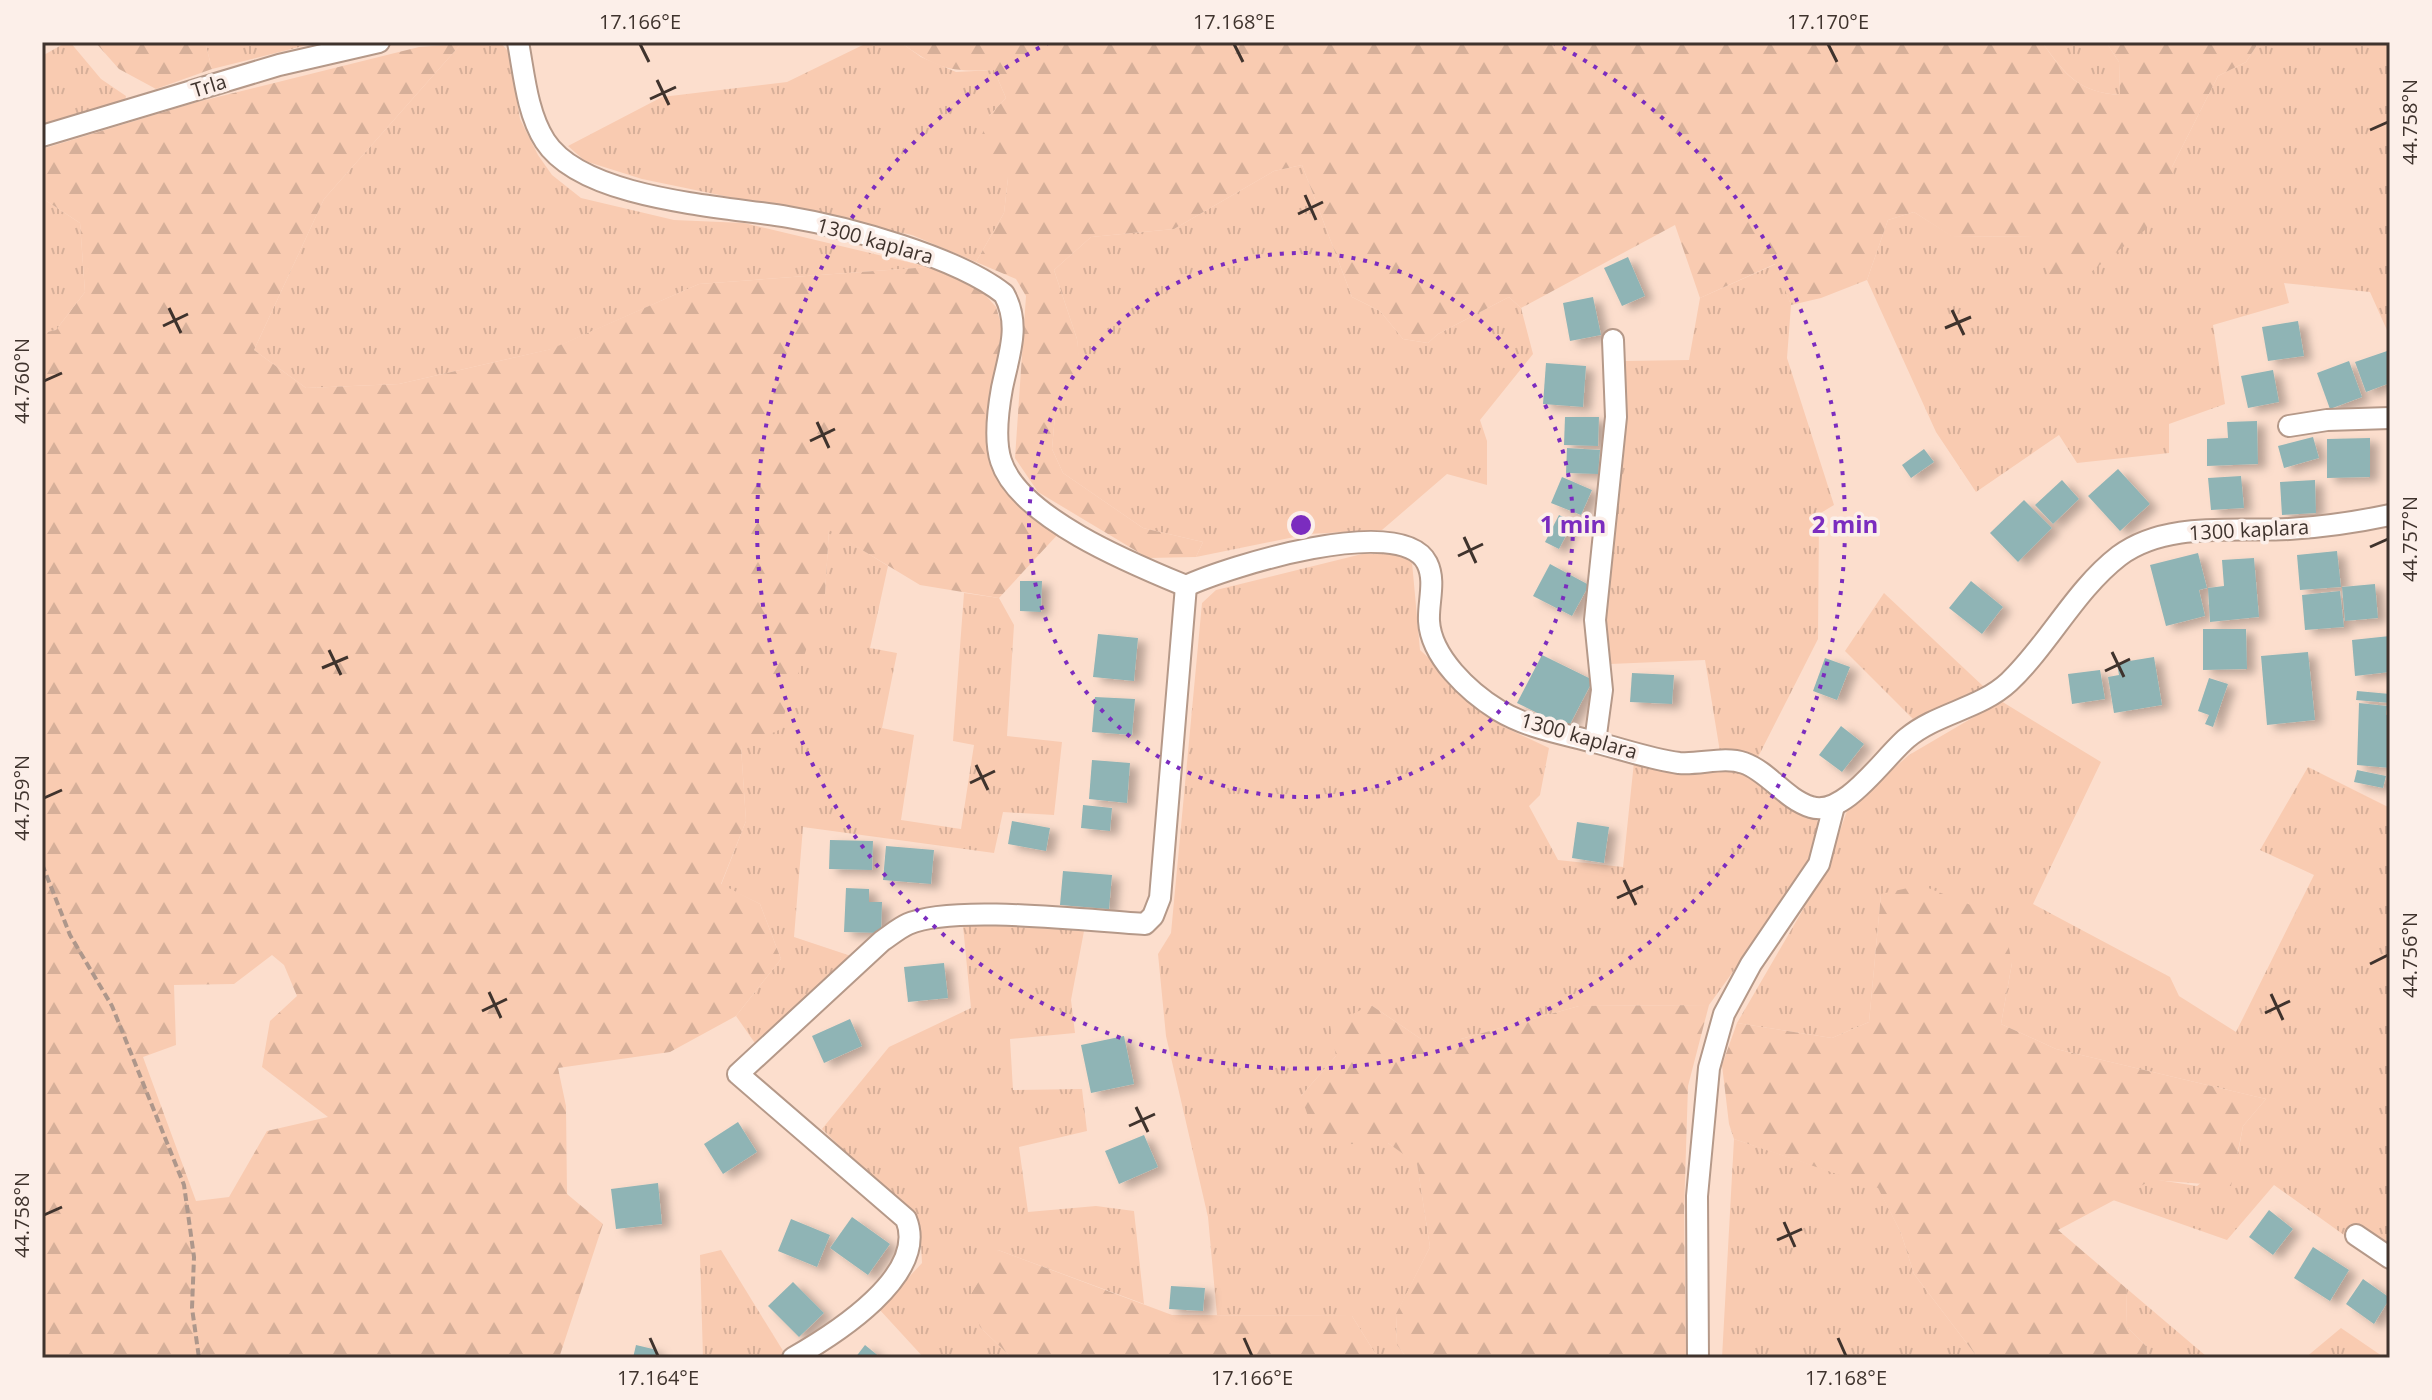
<svg xmlns="http://www.w3.org/2000/svg" width="2432" height="1400" font-family="'Open Sans',sans-serif">
  <defs>
    <pattern id="grass-tufts" width="24" height="20" patternUnits="userSpaceOnUse" patternTransform="scale(2)"><rect width="24" height="20" fill="#f9cbb1"/><path d="M3 7l-1-3M5 7V3M7 7l1-3M15 17l-1-3M17 17v-4M19 17l1-3" fill="none" stroke="#d6af99"/></pattern>
    <pattern id="forest-firs" width="22" height="20" patternUnits="userSpaceOnUse" patternTransform="scale(2)"><rect width="22" height="20" fill="#f9cbb1"/><path d="M5 1l3.5 6h-7zM16 11l3.5 6h-7z" fill="#d6af99"/></pattern>
    <filter id="shadow"><feDropShadow dx="8" dy="4.5" stdDeviation="4" flood-color="#0004"/></filter>
  </defs>
  <rect width="100%" height="100%" fill="#fcdecd"/>
  <g fill="url(#grass-tufts)">
    <path d="M67 42H70L101 79 126 96 125 101 42 126V56Z"/>
    <path d="M205 42H319L212 69Z"/>
    <path d="M469 42H500L508 51 520 119 538 155 552 175 581 198 674 220 744 223 929 267 699 284 552 349 399 384 306 388 254 350 324 199 461 44Z"/>
    <path d="M869 42H900L921 57 956 72 994 70 1006 98 989 116 1008 178 1004 213 976 262 912 235 642 179 585 161 568 146 662 97 787 82Z"/>
    <path d="M2042 42H2106L2119 62 2120 95C2079 92 2066 76 2042 42Z"/>
    <path d="M2259 42H2390V337L2370 292 2284 283 2289 303 2213 325 2225 404 2169 424V453L2077 463 2059 435 1976 492 1936 432 1867 280 1888 220 1914 212 1952 236 2038 237 2172 167 2218 76 2246 62Z"/>
    <path d="M1302 165 1352 297 1380 311 1403 339 1428 343 1438 334 1509 297 1521 308 1533 354 1480 420 1487 441V485L1447 474 1382 530 1309 534 1196 557 1203 542 1143 528 1063 473 1052 449 1055 415 1079 364 1077 339 1054 270 1091 237 1174 229 1274 171Z"/>
    <path d="M42 198 80 223 85 292 56 330 42 333Z"/>
    <path d="M1776 264 1791 305 1787 358 1834 505 1819 514 1818 639 1757 759 1720 752 1705 660 1610 664 1602 613 1624 456 1625 361 1689 360 1700 298Z"/>
    <path d="M829 529 888 566 870 648 897 653 882 728 914 735 901 820 961 829 974 745 953 741 964 593 999 598 1014 625 1007 736 1062 742 1054 815 1003 812 994 853 803 827 794 937 854 957 757 1046 736 1016 781 959 760 904 721 885 746 821 741 747 825 594Z"/>
    <path d="M1362 554H1400L1412 562 1420 650 1504 727 1549 748 1540 795 1529 806 1558 860 1623 867 1634 762C1661 765 1720 764 1742 774 1772 787 1780 811 1816 819L1820 825 1812 862 1709 1005 1579 1006 1461 1039H1421L1371 1005 1336 1056 1301 1096 1388 1143 1417 1163 1430 1247 1396 1315 1397 1345 1407 1358H1378L1352 1316 1217 1315 1208 1217 1166 1036 1158 954 1171 933 1202 603 1216 590Z"/>
    <path d="M1884 593 1984 687 1913 719 1845 651Z"/>
    <path d="M2001 701 2101 762 2033 904 2170 977 2179 996 2236 1032 2314 875 2260 850 2308 767 2390 808V1250L2350 1224 2344 1235 2274 1185 2227 1240 2113 1200 2152 1179 2197 1186 2238 1153 2243 1126 2266 1099 2056 1049 2001 1024 2012 963 1881 894 1869 1022 1832 1038 1737 1023 1826 870 1848 808 1909 755Z"/>
    <path d="M998 924 1084 931 1071 1000 1075 1033 1010 1039 1013 1090 1082 1089 1087 1131 1019 1147 1028 1212 1096 1206 1134 1211 1144 1304 998 1250 980 1327 1012 1358H924L879 1309 922 1263 920 1225 822 1129 889 1047 971 1008 963 926Z"/>
    <path d="M1734 1139 1878 1187 1901 1233 1914 1274 1978 1358H1722Z"/>
    <path d="M721 1250 785 1354 777 1358H703L700 1255Z"/>
    <path d="M2126 1288 2206 1356 2148 1358 2146 1346 2127 1327Z"/>
    <path d="M2341 1328 2385 1358H2305Z"/>
  </g>
  <g fill="url(#forest-firs)" fill-rule="evenodd">
    <path d="M95 42H205L212 69 156 89 119 69Z"/>
    <path d="M900 42H2042C2065 75 2078 92 2120 95L2119 62 2106 42H2259L2246 62 2218 76 2172 167 2175 181 2145 230 2087 275 2052 284 2038 237 1951 236 1914 212 1888 220 1867 280 1821 298 1791 305 1775 264 1700 298 1675 225 1521 308 1509 297 1438 334 1428 343 1403 339 1380 311 1352 297 1302 165 1274 171 1174 229 1091 237 1054 270 1077 339 1080 364 1055 415 1052 449 1063 473 1143 528 1203 542 1196 557 1148 558 1038 492 1015 458 1026 296 1016 279 976 262 1004 213 1008 178 973 159 989 116 1006 98 994 70C949 72 937 69 900 42Z"/>
    <path d="M461 44 324 199 254 350 306 388 399 384 551 349 699 284 929 267 981 290 996 307 1002 327 990 411 989 450 1004 491 1029 513 1060 532 999 598 920 585 829 530 825 594 779 730 741 747 746 821 721 884 760 904 781 959 736 1016 670 1052 558 1068 566 1106 567 1194 603 1224 559 1358H42V333L56 330 85 292 80 223 42 198V149L197 102 419 47ZM272 955 284 965 297 996 270 1021 262 1067 328 1117 267 1131 229 1197 196 1201 143 1057 176 1045 174 985 234 984Z"/>
    <path d="M1921 885 2003 918 2012 963 2001 1024 2056 1049 2266 1099 2243 1126 2231 1186 2152 1180 2058 1230 2126 1288 2127 1327 2146 1346 2148 1358H1978L1914 1274 1901 1233 1878 1188 1734 1139 1729 1124 1722 1065 1737 1023 1832 1038 1869 1022 1881 894Z"/>
    <path d="M1371 1005 1421 1039H1461L1579 1006 1709 1005 1688 1086 1684 1212 1686 1358H1407L1397 1345 1396 1314 1430 1247 1417 1164 1388 1143 1318 1145 1301 1096 1336 1056 1330 1025Z"/>
    <path d="M998 1250 1172 1315 1352 1316 1378 1358H1012L980 1327 971 1294Z"/>
  </g>
  <g fill="#8fb4b5" filter="url(#shadow)">
    <path d="M1628 257 1645 296 1622 306 1604 268Z"/>
    <path d="M1593 297 1601 335 1570 341 1563 303Z"/>
    <path d="M2298 321 2304 356 2268 361 2262 327Z"/>
    <path d="M2390 350V383L2366 392 2355 362Z"/>
    <path d="M2349 361 2362 397 2330 409 2317 373Z"/>
    <path d="M1546 363 1586 366 1583 407 1543 404Z"/>
    <path d="M2273 370 2279 402 2248 408 2241 376Z"/>
    <path d="M1565 417H1599L1598 446 1564 445Z"/>
    <path d="M2257 421 2258 464 2207 466V439L2228 438 2227 422Z"/>
    <path d="M2313 437 2319 458 2284 468 2278 446Z"/>
    <path d="M2370 438V477L2327 478V439Z"/>
    <path d="M1567 448 1600 450 1598 474 1566 473Z"/>
    <path d="M1924 449 1934 462 1911 478 1902 465Z"/>
    <path d="M2118 469 2150 504 2120 531 2088 496Z"/>
    <path d="M2241 476 2244 508 2211 510 2208 478Z"/>
    <path d="M1562 477 1592 490 1581 515 1551 503Z"/>
    <path d="M2062 480 2079 499 2053 524 2035 505Z"/>
    <path d="M2315 480 2316 513 2282 515 2280 482Z"/>
    <path d="M2024 500 2052 528 2018 562 1990 533Z"/>
    <path d="M1559 515 1573 522 1559 549 1545 542Z"/>
    <path d="M2337 551 2341 587 2300 590 2297 555Z"/>
    <path d="M2198 553 2207 588 2199 590 2205 616 2166 626 2150 565Z"/>
    <path d="M2254 558 2259 617 2210 622 2208 588 2224 586 2222 560Z"/>
    <path d="M1550 564 1589 585 1572 616 1533 596Z"/>
    <path d="M1020 581H1042L1041 612 1020 611Z"/>
    <path d="M1971 581 2003 607 1982 634 1949 608Z"/>
    <path d="M2375 584 2378 618 2345 621 2342 587Z"/>
    <path d="M2340 591 2344 627 2305 630 2302 595Z"/>
    <path d="M2203 629H2246L2247 669 2203 670Z"/>
    <path d="M1098 634 1138 638 1134 681 1093 677Z"/>
    <path d="M2390 636V672L2355 676 2352 640Z"/>
    <path d="M2308 652 2315 720 2267 725 2261 656Z"/>
    <path d="M1542 655 1593 680 1568 728 1517 703Z"/>
    <path d="M2154 657 2162 705 2114 713 2108 677 2119 675 2117 663Z"/>
    <path d="M1825 658 1850 667 1837 700 1813 691Z"/>
    <path d="M2100 670 2105 699 2072 704 2068 674Z"/>
    <path d="M1632 673 1674 675 1672 704 1630 702Z"/>
    <path d="M2209 678 2228 684 2213 727 2205 724 2209 715 2198 711Z"/>
    <path d="M2357 691 2390 694V703L2356 700Z"/>
    <path d="M1095 697 1135 699 1132 735 1092 732Z"/>
    <path d="M2359 703 2387 706 2386 715H2390V768L2357 765Z"/>
    <path d="M1841 726 1864 744 1842 772 1819 755Z"/>
    <path d="M1092 760 1130 763 1127 803 1089 799Z"/>
    <path d="M2357 770 2386 776 2383 788 2354 782Z"/>
    <path d="M1083 805 1112 808 1110 831 1081 828Z"/>
    <path d="M1012 821 1050 828 1046 851 1008 844Z"/>
    <path d="M1577 822 1609 827 1604 863 1572 858Z"/>
    <path d="M830 840 873 841 872 870 829 869Z"/>
    <path d="M886 846 934 850 931 884 883 880Z"/>
    <path d="M1063 871 1112 875 1109 909 1060 905Z"/>
    <path d="M846 888 869 889V902H882L881 933 844 932Z"/>
    <path d="M944 963 948 998 908 1002 904 967Z"/>
    <path d="M850 1019 862 1046 824 1063 812 1036Z"/>
    <path d="M1124 1036 1134 1084 1091 1093 1081 1045Z"/>
    <path d="M738 1122 757 1152 723 1174 704 1144Z"/>
    <path d="M1144 1135 1158 1167 1119 1184 1105 1151Z"/>
    <path d="M658 1183 662 1224 616 1229 611 1189Z"/>
    <path d="M2269 1210 2293 1229 2273 1255 2249 1237Z"/>
    <path d="M852 1217 890 1244 868 1275 830 1248Z"/>
    <path d="M791 1219 830 1235 817 1267 778 1251Z"/>
    <path d="M2313 1247 2349 1270 2330 1301 2294 1278Z"/>
    <path d="M2363 1279 2390 1298 2374 1324 2346 1304Z"/>
    <path d="M793 1282 824 1313 799 1337 768 1306Z"/>
    <path d="M1171 1286 1205 1288 1203 1311 1169 1309Z"/>
    <path d="M636 1345 657 1350 655 1358H633Z"/>
    <path d="M865 1345 881 1358H855Z"/>
  </g>
  <g fill="none" stroke-linecap="round" stroke-linejoin="round">
    <g stroke="#b59989" stroke-width="24">
      <g id="minor">
        <path d="M518 42C524 74 527 113 545 141 583 200 724 206 788 217 848 227 957 257 1004 294 1021 325 1009 354 1002 388 998 410 994 440 1001 461 1019 518 1135 565 1186 586 1227 567 1401 512 1427 563 1436 581 1428 602 1429 621 1431 657 1469 692 1498 710 1528 728 1560 733 1594 742 1622 749 1650 759 1679 763 1700 765 1724 756 1744 763 1769 772 1785 799 1811 807 1844 818 1884 757 1907 738 1937 713 1980 709 2009 682 2049 644 2075 590 2119 556 2166 521 2234 532 2289 529 2323 527 2357 522 2390 515"/>
        <path d="M42 136 279 65 379 42"/>
        <path d="M2289 426 2327 420 2390 418"/>
        <path d="M1595 742 1602 690 1595 620 1616 417 1613 340"/>
        <path d="M2356 1235 2390 1258"/>
        <path d="M793 1358C835 1334 929 1275 906 1219L738 1074 882 941C891 935 899 928 908 924 953 904 1091 921 1145 924L1153 916 1160 898 1186 586"/>
        <path d="M1698 1358 1697 1196 1709 1068 1724 1014 1751 964 1819 864 1834 806"/>
      </g>
    </g>
    <path stroke="#ae978b" stroke-width="4" stroke-dasharray="8 4" stroke-linecap="butt" d="M42 864 70 935 112 1006 184 1185 194 1257 192 1308 199 1358"/>
    <use href="#minor" stroke="#fff" stroke-width="20"/>
  </g>
  <path fill="none" stroke="#3f332d" stroke-width="3" d="M640 44 649 62M1234 44 1243 62M1828 44 1837 62M657 80 669 105M650 99 676 87M2370 130 2388 122M1305 195 1316 220M1298 214 1323 202M169 308 181 333M1952 310 1964 335M163 326 188 314M1945 328 1971 317M44 381 62 373M817 422 829 448M810 441 835 429M1464 537 1476 563M2370 547 2388 539M1458 556 1483 544M329 650 341 675M2112 652 2124 677M322 668 348 657M2105 671 2130 659M976 765 988 790M970 783 995 771M44 798 62 790M1624 880 1636 905M1617 898 1643 886M2370 964 2388 955M489 992 501 1018M2271 994 2283 1020M482 1011 507 999M2265 1013 2290 1001M1136 1107 1148 1132M1129 1126 1155 1114M44 1215 62 1207M1784 1222 1795 1247M1777 1240 1802 1229M650 1338 658 1356M1244 1338 1252 1356M1838 1338 1846 1356"/>
  <g fill="none" stroke="#7b2cbf" stroke-width="4" stroke-dasharray="4 8">
    <circle cx="1301" cy="525" r="272"/>
    <path d="M1552 42A544 544 0 1 1 1050 42"/>
  </g>
  <g text-anchor="middle" stroke-width="7" stroke-linejoin="round" paint-order="stroke">
    <g font-size="20" fill="#3f332d" stroke="#fcefe9">
      <text transform="translate(209 86) rotate(-17)" y="7">Trla</text>
      <text transform="translate(875 241) rotate(16)" y="7">1300 kaplara</text>
      <text transform="translate(2249 530) rotate(-3)" y="7">1300 kaplara</text>
      <text transform="translate(1579 736) rotate(16)" y="7">1300 kaplara</text>
    </g>
  </g>
  <circle cx="1301" cy="525" r="12" fill="#7b2cbf" stroke="#fcefe9" stroke-width="4"/>
  <g font-size="24" text-anchor="middle" font-weight="bold" fill="#7b2cbf" stroke="#fcefe9" stroke-width="7" stroke-linejoin="round" paint-order="stroke">
    <text x="1573" y="533">1 min</text>
    <text x="1845" y="533">2 min</text>
  </g>
  <rect width="2432" height="1400" fill="none" stroke="#fcefe9" stroke-width="88"/>
  <rect x="44" y="44" width="2344" height="1312" fill="none" stroke="#3f332d" stroke-width="3"/>
  <g font-size="20" text-anchor="middle" fill="#3f332d">
    <text x="640" y="29">17.166°E</text>
    <text x="1234" y="29">17.168°E</text>
    <text x="1828" y="29">17.170°E</text>
    <text transform="translate(2410 122) rotate(-90)" y="7">44.758°N</text>
    <text transform="translate(22 381) rotate(-90)" y="7">44.760°N</text>
    <text transform="translate(2410 539) rotate(-90)" y="7">44.757°N</text>
    <text transform="translate(22 798) rotate(-90)" y="7">44.759°N</text>
    <text transform="translate(2410 955) rotate(-90)" y="7">44.756°N</text>
    <text transform="translate(22 1215) rotate(-90)" y="7">44.758°N</text>
    <text x="658" y="1385">17.164°E</text>
    <text x="1252" y="1385">17.166°E</text>
    <text x="1846" y="1385">17.168°E</text>
  </g>
</svg>
